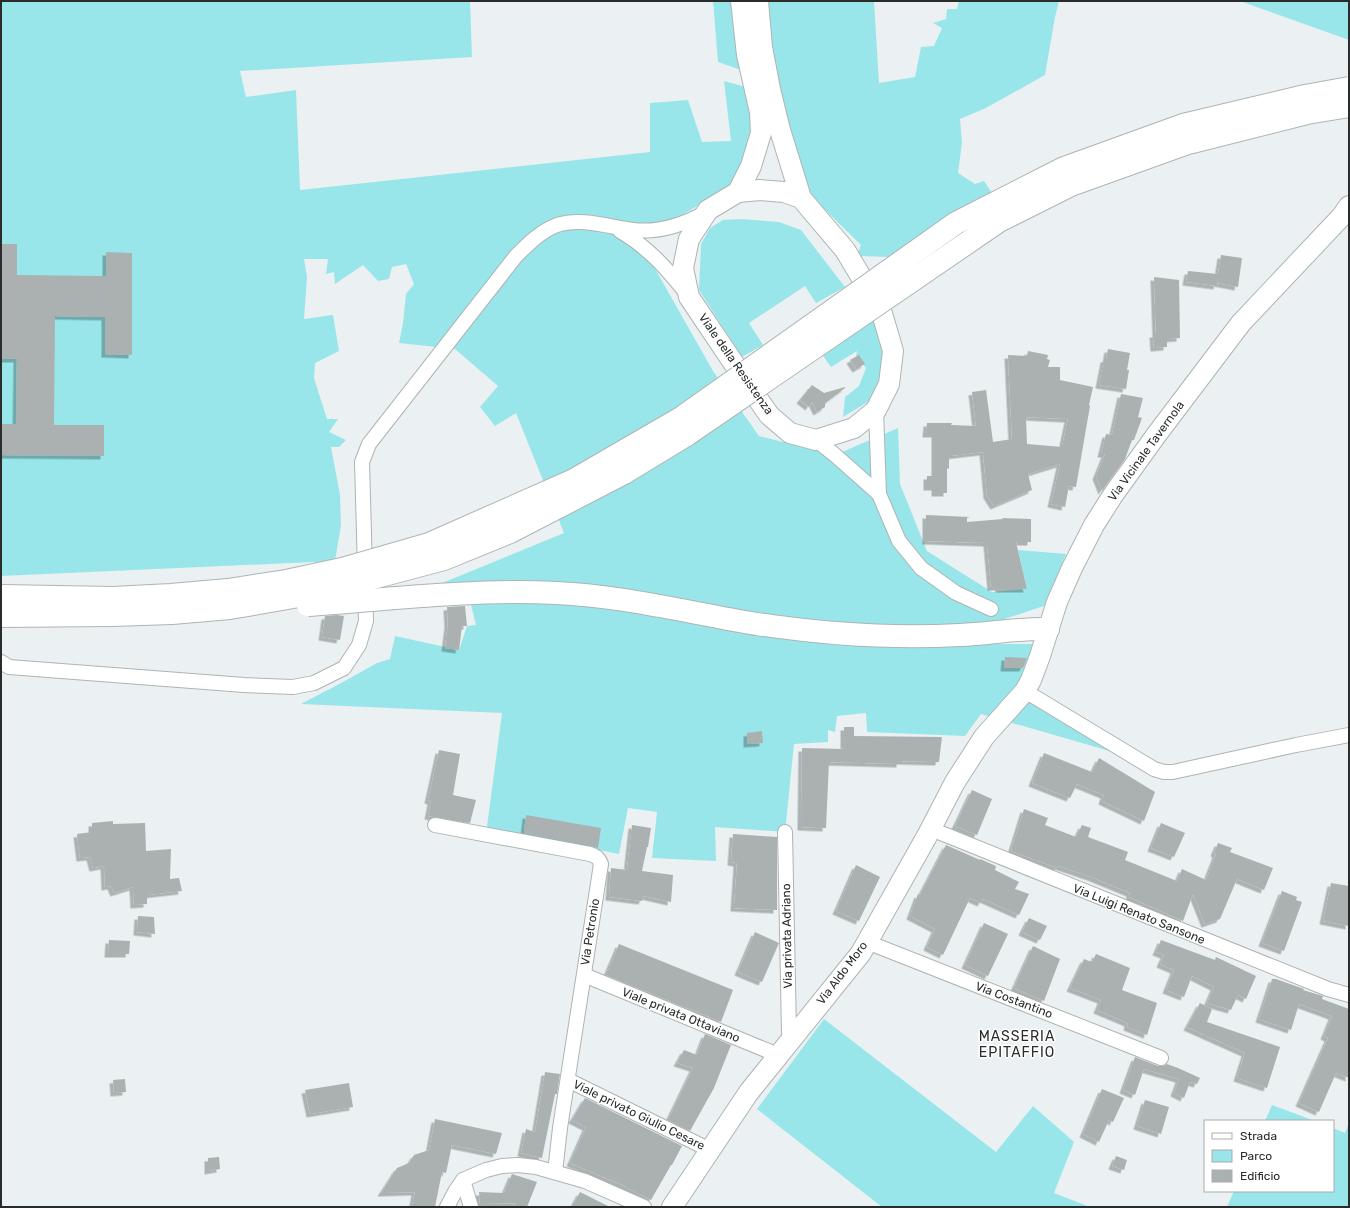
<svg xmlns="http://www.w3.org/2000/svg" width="1350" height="1208" font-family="Rubik,sans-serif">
  <defs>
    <filter id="shadow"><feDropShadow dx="-3.5" dy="3.5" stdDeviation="0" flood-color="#0004"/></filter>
  </defs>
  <rect width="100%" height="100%" fill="#ebf1f2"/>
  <g fill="#99e6ea">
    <path d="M1 1H470L472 57 240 71 246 97 296 90 300 190 650 152V103L688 100 702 142 731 141 724 81 746 87 755 128 734 184 677 218 650 224 621 221 589 214 641 244 713 371 759 436 835 455 898 428 900 484 927 551 992 592 1027 589 1018 550 1066 554 1044 606 977 628 981 644H1035L1022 683 1120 754 981 714 965 736 867 732 866 713 837 716 835 732 828 730V742L794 744 785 832 715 827 716 861 652 858 657 812 628 808 619 854 604 851 486 834 502 713 301 704 343 682 377 663 390 659 395 636 459 650 467 626 476 625 471 605 425 590 564 533 516 413 495 426 480 407 498 386 455 349 399 343 403 323 406 294 414 284 406 264 392 267 389 279 378 281 363 265 335 284 334 272 326 274 328 259H304L307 277 304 319 333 315 339 351 315 363 314 378 327 419H338L329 432 346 440 339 447H331L340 495 341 525 335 561 1 576Z"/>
    <path d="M713 1H733L741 70 718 62Z"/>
    <path d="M764 1H874L879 83 915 77 921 47 934 46 942 28 933 23 946 19 947 9H957L959 1H1059L1055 17 1045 75 986 108 960 119 962 143 958 173 975 184 984 181 992 193 888 257 857 256 861 245 809 194 771 75Z"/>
    <path d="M1240 1H1349V40Z"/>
    <path d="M741 219 779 222 801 230 845 287 816 303 805 286 749 323 763 345 742 357 699 290 701 244 710 228 723 220Z"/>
    <path d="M875 314 885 340V373L871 400 843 417 845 397 859 386 866 368 856 356 857 351 831 367 821 353Z"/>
    <path d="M824 1019 996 1152 1033 1106 1074 1142 1054 1193 1090 1207H882L757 1109Z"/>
    <path d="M1272 1105 1315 1121H1265Z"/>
    <path d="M1349 1123V1207H1227L1234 1191H1333V1128L1345 1133Z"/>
  </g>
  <g fill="#abb1b1" fill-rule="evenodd" filter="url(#shadow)">
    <path d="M1 244H17V275L106 276V252L132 253V355L105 354V317L55 316 54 425H104V456L1 455V424H16L17 359H1Z"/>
    <path d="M1221 255 1242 258 1238 287 1217 283 1218 278 1217 286 1186 282 1188 271 1218 274Z"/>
    <path d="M1154 277 1179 280 1180 338 1167 339V347L1154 348 1153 334H1156Z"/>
    <path d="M1108 349 1130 353 1127 370H1129L1126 389 1099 385 1104 359H1106Z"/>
    <path d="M1028 351 1048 355 1047 359 1050 360 1048 367H1060V380L1093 387 1089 405 1090 406 1076 487 1069 486 1065 507 1051 504 1060 464 1028 474 1032 490 994 506 987 495 983 452 949 456V469L947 468V493H935V487H927V476H935V434H926L927 423H952L951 425 976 426 972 392 986 390 993 442 1012 439 1008 355 1027 356ZM1026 417 1068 419 1062 447 1027 444Z"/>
    <path d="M859 355 865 364 856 369 850 360Z"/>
    <path d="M812 385 824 393 845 387V388L825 403V407L817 412 812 402 809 407 800 400Z"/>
    <path d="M1121 394 1143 398 1138 417 1142 418 1134 440H1132L1125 459 1102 491 1096 476 1105 454H1101L1106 434 1112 435Z"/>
    <path d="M926 515 970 517 967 518V522L1003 519 1002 518 1031 519V542H1016L1027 589H999V587H991L987 543 926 541Z"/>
    <path d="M465 606 467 626H462L459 650 445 648 448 624 447 607Z"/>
    <path d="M337 615 344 616 340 640 322 637 325 616Z"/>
    <path d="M1005 657 1027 658 1023 668H1004Z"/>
    <path d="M844 727H854V736L942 737 939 762 900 761V764L829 762 826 828 801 827 802 748 844 749Z"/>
    <path d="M762 731 763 743 747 744V733Z"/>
    <path d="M439 750 460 754 453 795 476 800 470 823 428 816 431 801 428 800Z"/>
    <path d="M1044 753 1092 772 1099 758 1155 792 1144 821 1102 801 1104 795 1077 784 1070 798 1032 783Z"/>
    <path d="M972 790 992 799 977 835 955 826Z"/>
    <path d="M1024 809 1048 818 1045 825 1076 837 1082 825 1091 828 1088 837 1128 852 1125 860 1177 881 1182 869 1206 880 1216 854 1214 853 1218 843 1232 848 1230 852 1273 868 1264 890 1237 879 1220 919 1205 924 1193 894 1183 921 1129 897 1130 893 1091 877 1058 866V868L1011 851Z"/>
    <path d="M526 815 601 828 598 848 592 846 524 833Z"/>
    <path d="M113 821V824L145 823 146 851 171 849 170 879 179 878 182 891 147 895V904L134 905 133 887 114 893 111 886 105 887 104 866 93 868 90 857 80 858 77 834 92 832V823Z"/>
    <path d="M1161 823 1185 833 1174 857 1151 848Z"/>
    <path d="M632 825 651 828 648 847H647L642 871 673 875 671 902 644 896 642 901 609 897 611 868 627 870Z"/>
    <path d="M733 834 777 837V910L734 908 737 863 731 862Z"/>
    <path d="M946 845 980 860V859L996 866 995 870 1019 882 1015 889 1029 894 1019 915 983 899 981 903 970 898 943 955 927 947 935 929 910 916 918 894 920 895Z"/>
    <path d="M856 865 880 877 859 921 836 911Z"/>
    <path d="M1331 883 1349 886V926L1323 921Z"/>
    <path d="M1282 891 1297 897 1296 900 1302 902 1284 951 1262 943Z"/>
    <path d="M138 916 154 917 155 934 137 932Z"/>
    <path d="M1029 918 1047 926 1040 940 1022 932Z"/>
    <path d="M984 923 1008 934 988 976 965 965Z"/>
    <path d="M755 932 779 943 762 982 738 972Z"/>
    <path d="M109 940 130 941 129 954H108Z"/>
    <path d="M1161 940 1215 960 1216 957 1256 976 1246 999 1238 995 1231 1010 1207 1003 1214 987 1192 976 1184 997 1166 990 1174 970 1160 964 1164 955 1156 952Z"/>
    <path d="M619 944 733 990 721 1022 694 1010V1011L606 975Z"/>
    <path d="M1033 946 1060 959 1044 1001 1014 988Z"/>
    <path d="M1096 954 1130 968 1122 990 1157 1003 1147 1035 1127 1027 1128 1023 1097 1010 1101 1000 1070 988 1084 959 1092 962Z"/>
    <path d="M1272 979H1276L1304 989 1303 990 1323 996 1322 999 1349 1009V1078L1336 1073 1319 1112 1299 1103 1328 1038 1324 1036 1332 1016 1299 1004 1291 1030 1259 1019Z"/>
    <path d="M1200 1003 1212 1009 1207 1022 1280 1047 1267 1088 1237 1078 1245 1053 1187 1027Z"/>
    <path d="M705 1034 731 1045 714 1088 690 1131 668 1120 693 1068 677 1063 684 1050 697 1055Z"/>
    <path d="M1135 1057 1158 1066H1163L1167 1064 1178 1068 1200 1078 1197 1084 1190 1082 1184 1098 1174 1093 1179 1079 1144 1069 1135 1095 1123 1090Z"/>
    <path d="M545 1072 560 1074 557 1094H555L542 1158 521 1153 526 1129 535 1132Z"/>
    <path d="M125 1079 126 1092 114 1093 113 1080Z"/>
    <path d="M349 1083 353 1107 310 1114 305 1090Z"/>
    <path d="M1102 1089 1124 1098 1113 1122 1109 1120 1099 1142 1083 1134Z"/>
    <path d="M585 1098 682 1146 672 1165H671L651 1200 627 1188V1187L570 1163 586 1127 572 1120Z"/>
    <path d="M1145 1100 1169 1107 1161 1134 1137 1126Z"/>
    <path d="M435 1119 502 1133 496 1154 452 1145 446 1173 442 1172 435 1207H412L415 1192 381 1193 397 1168 409 1163 414 1155 429 1150Z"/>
    <path d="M1116 1156 1127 1160 1124 1170 1112 1166Z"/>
    <path d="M219 1157 220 1169 208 1171V1158Z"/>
    <path d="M512 1174 537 1182 527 1207H514L516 1203 480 1204 479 1192 504 1193Z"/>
    <path d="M580 1192 610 1207H572Z"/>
  </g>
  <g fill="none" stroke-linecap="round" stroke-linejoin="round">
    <g stroke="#adb4b4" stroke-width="16">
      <g id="street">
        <path d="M620 231C648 247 667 269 687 294"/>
        <path d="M876 410 879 494 899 541 921 568 956 593 991 609"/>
        <path d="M816 440 835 455 879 494"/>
        <path d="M365 570 362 462 369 444 516 256C528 244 541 231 557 225 582 217 609 227 633 230 659 233 685 224 706 212"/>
        <path d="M1 662 9 667 244 685 293 687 314 683 344 668 359 645 366 621 365 592"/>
        <path d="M1025 691 1154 769 1164 772H1173L1296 745 1349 735"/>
        <path d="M435 825 590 854C596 856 599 858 601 864L560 1128 555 1172"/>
        <path d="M931 829 1328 989 1349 995"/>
        <path d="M785 832 789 1032 791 1039"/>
        <path d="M867 942 1161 1058"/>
        <path d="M584 975 778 1055"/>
        <path d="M568 1080 710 1150"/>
        <path d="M463 1180 471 1207"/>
        <path d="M447 1207 456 1190 463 1180 486 1170 502 1166 518 1165 536 1167 585 1181 644 1207"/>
      </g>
    </g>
    <g stroke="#adb4b4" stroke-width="22">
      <g id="secondary">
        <path d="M758 1 762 47 770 89 780 130 801 198 845 250 881 310 893 351 889 384 876 410 854 428 816 440 790 433 769 415 747 383 689 297 683 268 689 239 708 210 738 192 760 190 784 192 801 198"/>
        <path d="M738 192 751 166 761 133 760 112 747 55 741 1"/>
        <path d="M672 1207 749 1092 861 953 927 836 955 782 984 737 1025 691 1031 680 1040 656 1057 602 1072 568 1094 525 1113 495 1157 434 1241 323 1342 216 1349 206"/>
      </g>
    </g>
    <g stroke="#adb4b4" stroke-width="24">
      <path id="highway" d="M757 624C824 634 892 639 960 635 989 634 1019 628 1048 629"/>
    </g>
    <use href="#street" stroke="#fff" stroke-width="14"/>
    <use href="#secondary" stroke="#fff" stroke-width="20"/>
    <use href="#highway" stroke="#fff" stroke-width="22"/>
    <g stroke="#adb4b4" stroke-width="24" stroke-linecap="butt">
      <g id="highway-bridge">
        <path d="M1 596 113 598 171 595 228 590 286 581 342 569 429 544 574 480 681 418 956 223 1064 168 1183 125 1305 96 1349 88"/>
        <path d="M308 605C390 599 473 589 556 593 624 596 690 613 757 624"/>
        <path d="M1 616 113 615 172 613 230 608 316 593 444 559 510 532 624 473 688 434 999 221 1071 185 1188 143 1307 113 1349 106"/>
      </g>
    </g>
    <use href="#highway-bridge" stroke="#fff" stroke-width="22"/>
  </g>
  <g text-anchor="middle" stroke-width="3" stroke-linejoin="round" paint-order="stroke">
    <g font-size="12" fill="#2a2c2c" stroke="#fff">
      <text transform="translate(736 364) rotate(55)" y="4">Viale della Resistenza</text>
      <text transform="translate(1146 451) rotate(-54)" y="4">Via Vicinale Tavernola</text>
      <text transform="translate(1139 914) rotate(22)" y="4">Via Luigi Renato Sansone</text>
      <text transform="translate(590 932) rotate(-81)" y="4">Via Petronio</text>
      <text transform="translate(787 936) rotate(-91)" y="4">Via privata Adriano</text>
      <text transform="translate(842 973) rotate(-53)" y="4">Via Aldo Moro</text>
      <text transform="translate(1014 1000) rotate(21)" y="4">Via Costantino</text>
      <text transform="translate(681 1015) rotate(22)" y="4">Viale privata Ottaviano</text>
      <text transform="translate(639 1115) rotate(26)" y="4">Viale privato Giulio Cesare</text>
    </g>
    <g font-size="14" letter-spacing="1" fill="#2a2c2c" stroke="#fff">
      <text x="1017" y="1041">MASSERIA<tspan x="1017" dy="16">EPITAFFIO</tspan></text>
    </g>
  </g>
  <rect width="1350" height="1208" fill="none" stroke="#2a2c2c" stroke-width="4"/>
  <rect x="1204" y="1120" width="130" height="72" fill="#ffffff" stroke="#aaabab"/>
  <rect x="1212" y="1133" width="20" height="6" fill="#ffffff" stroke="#aaabab"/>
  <text x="1240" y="1140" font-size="12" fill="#2a2c2c">Strada</text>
  <rect x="1212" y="1150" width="20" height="12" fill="#99e6ea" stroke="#aaabab"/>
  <text x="1240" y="1160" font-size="12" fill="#2a2c2c">Parco</text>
  <rect x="1212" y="1170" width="20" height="12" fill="#abb1b1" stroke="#aaabab"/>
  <text x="1240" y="1180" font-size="12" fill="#2a2c2c">Edificio</text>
</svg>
